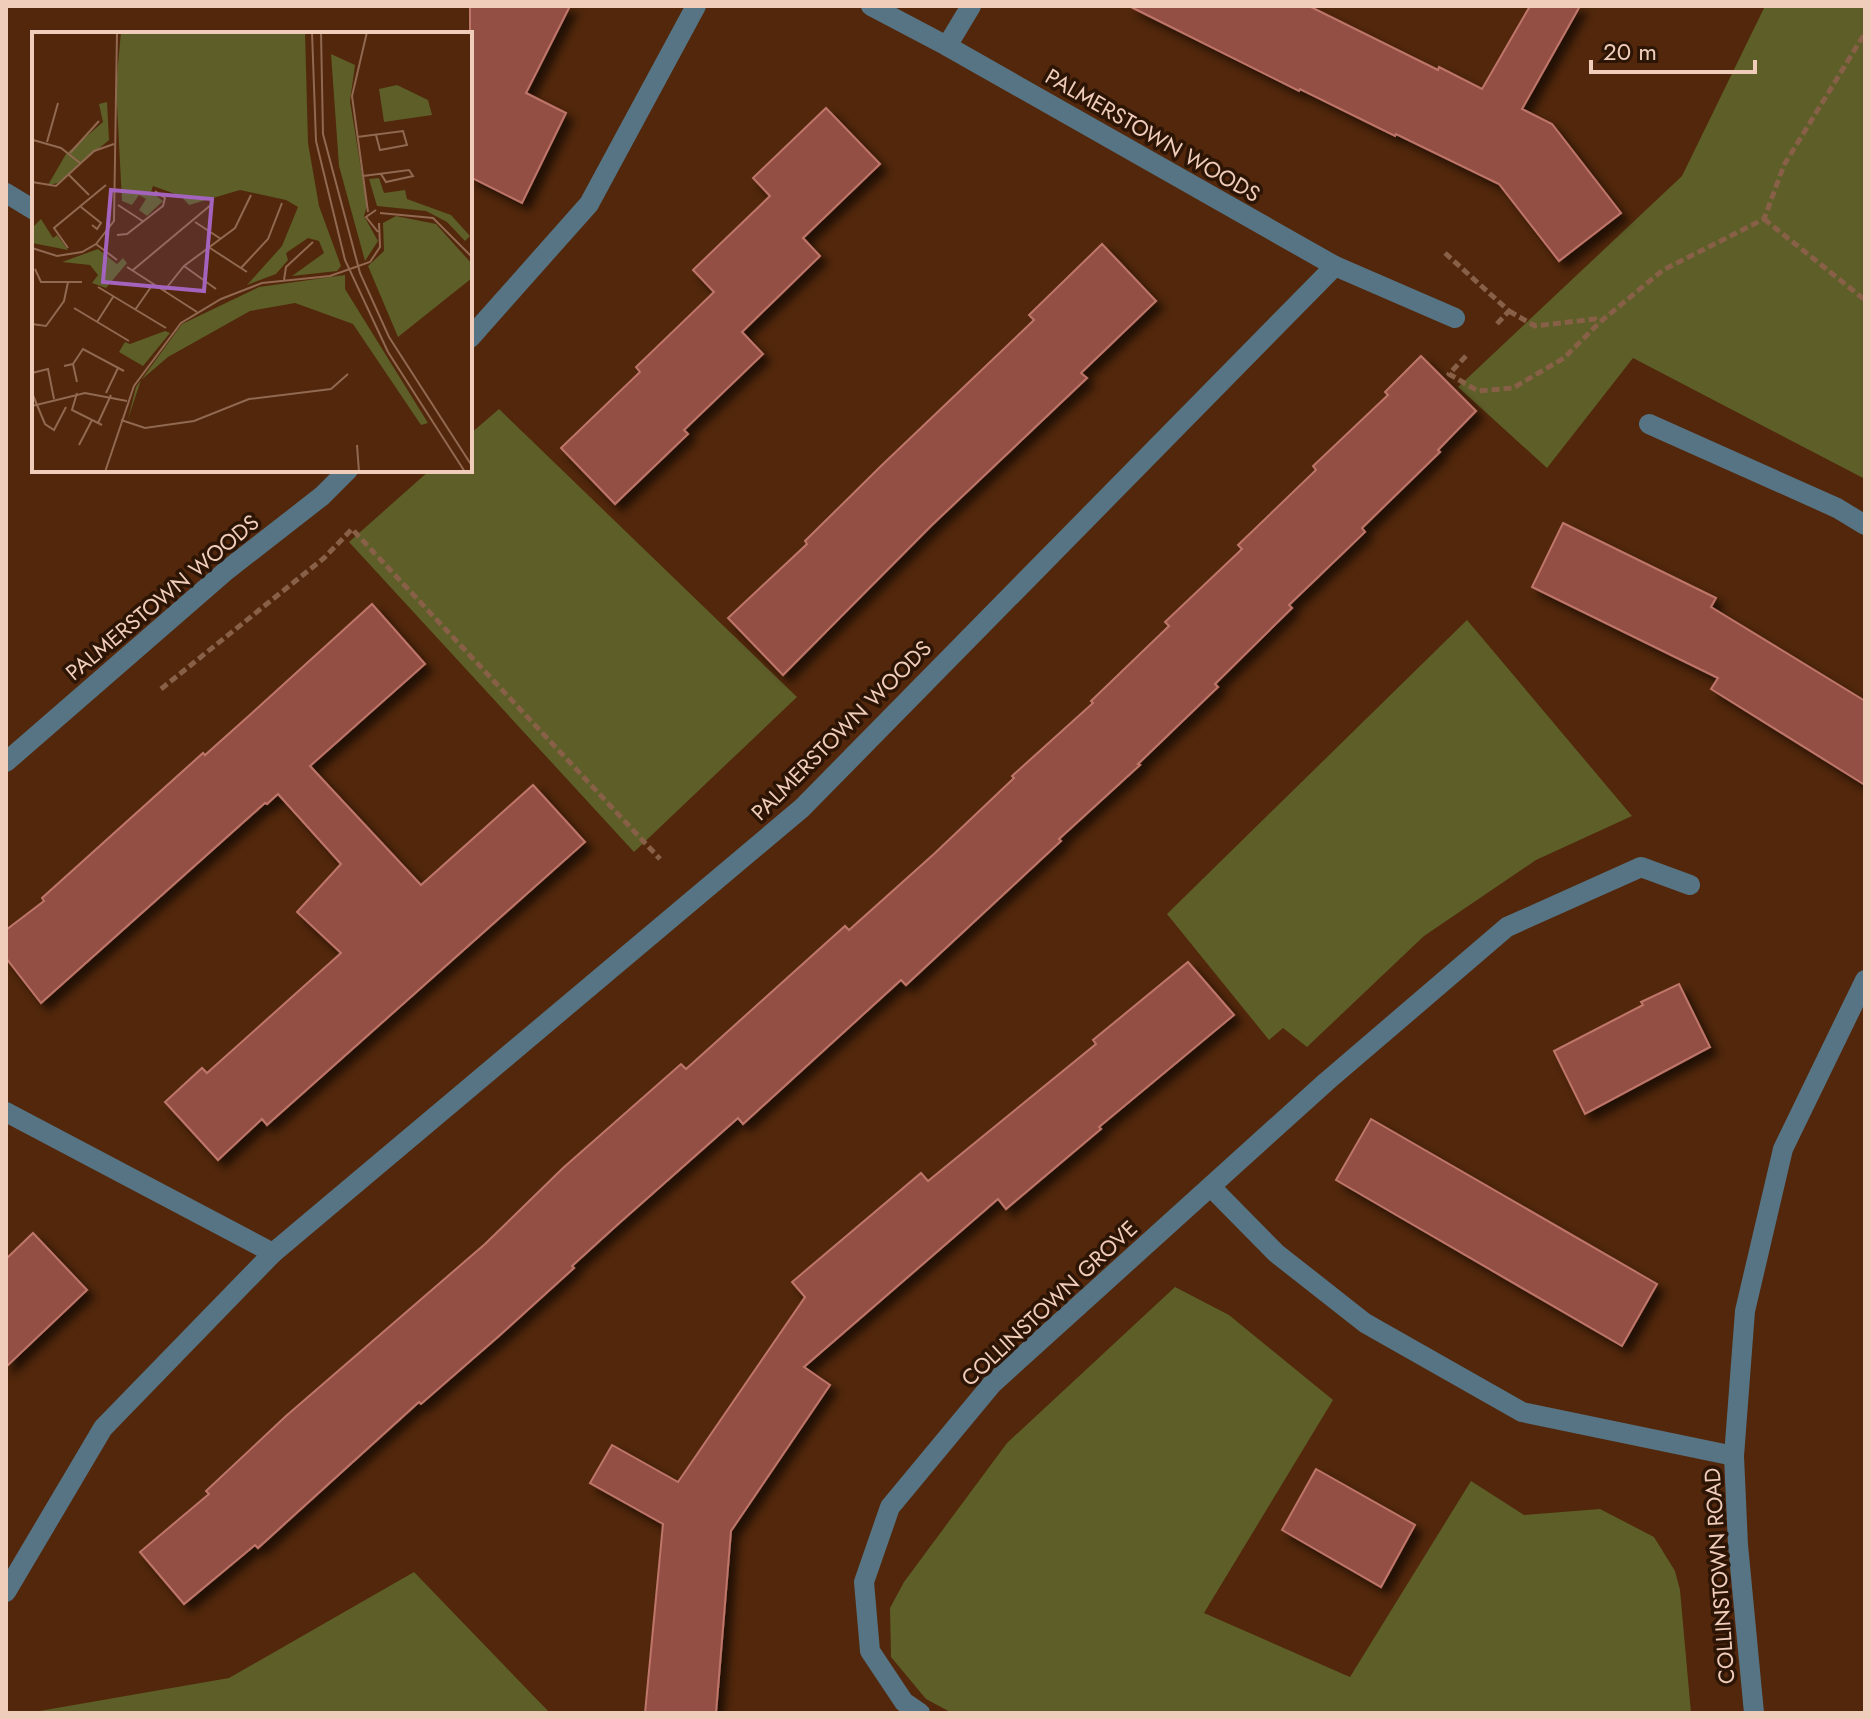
<svg xmlns="http://www.w3.org/2000/svg" width="1871" height="1719" font-family="Jost,sans-serif">
  <defs>
    <filter id="shadow"><feDropShadow dx="7" dy="7" stdDeviation="4" flood-color="#0009"/></filter>
  </defs>
  <rect width="100%" height="100%" fill="#52270b"/>
  <g fill="#5d5e28">
    <path d="M1765 6H1865V479L1633 358 1547 468 1458 387 1682 176Z"/>
    <path d="M499 409 797 697 634 852 349 542 430 470H470V434Z"/>
    <path d="M1467 620 1632 816 1536 860 1424 936 1307 1047 1283 1028 1269 1040 1167 914Z"/>
    <path d="M1175 1287 1229 1315 1333 1400 1204 1613 1350 1677 1471 1481 1524 1515 1600 1509 1654 1537 1675 1571 1680 1590 1691 1713H952L926 1699 891 1657 890 1608 904 1582 1007 1443Z"/>
    <path d="M414 1572 550 1713H28L229 1678Z"/>
  </g>
  <g fill="#944f45" stroke="#bf766a" stroke-width="2" filter="url(#shadow)">
    <path d="M470 6H570L526 93 566 113 522 203 470 177Z"/>
    <path d="M1129 6H1309L1438 70 1439 67 1482 89 1530 6H1580L1522 109 1552 124 1621 213 1559 261 1499 184 1396 134 1395 136 1300 89 1299 91Z"/>
    <path d="M826 108 880 164 803 238 820 256 742 332 763 354 684 430 688 434 615 504 561 448 640 372 636 367 714 292 693 270 770 196 753 178Z"/>
    <path d="M1102 244 1156 301 1081 373 1087 378 931 526 783 675 728 618 807 544 805 541 881 466 1034 320 1029 315Z"/>
    <path d="M1421 356 1476 411 1438 450 1440 452 1362 528 1365 532 1289 605 1292 608 1215 684 1218 687 1138 764 1140 765 1059 839 1061 841 906 985 901 980 743 1124 738 1118 616 1226 572 1266 574 1268 499 1336 421 1404 419 1402 258 1548 255 1545 184 1604 140 1552 209 1494 206 1491 286 1416 485 1244 563 1168 681 1064 686 1069 845 926 849 930 935 853 1014 778 1012 776 1093 703 1091 701 1169 626 1165 622 1242 549 1238 545 1316 470 1313 466 1388 395 1385 392Z"/>
    <path d="M1563 523 1716 598 1711 607 1865 701V785L1711 689 1718 678 1532 587Z"/>
    <path d="M372 604 425 664 310 766 421 885 533 785 585 842 267 1125 262 1119 218 1160 165 1102 202 1068 207 1073 341 953 297 912 341 864 278 794 267 804 265 803 41 1003 6 958V930L44 901 42 898 203 753 205 755 252 713Z"/>
    <path d="M1188 962 1234 1015 1099 1127 1101 1129 1006 1209 998 1199 804 1367 830 1385 731 1531 716 1713H645L663 1524 590 1483 612 1445 678 1482 805 1297 792 1282 921 1173 928 1181 1096 1044 1093 1040Z"/>
    <path d="M1679 984 1710 1047 1585 1114 1554 1051 1643 1005 1641 1002Z"/>
    <path d="M1371 1119 1657 1284 1622 1346 1336 1180Z"/>
    <path d="M33 1233 87 1290 6 1367V1259Z"/>
    <path d="M1316 1469 1415 1525 1381 1587 1282 1530Z"/>
  </g>
  <g fill="none" stroke-linecap="round" stroke-linejoin="round">
    <g stroke="#886047" stroke-width="5" stroke-dasharray="8 4" stroke-linecap="butt">
      <path d="M1764 219 1865 300"/>
      <path d="M1445 253 1509 311 1495 326"/>
      <path d="M1509 311 1535 326 1595 319 1600 322"/>
      <path d="M1466 356 1449 374 1478 391 1513 388 1564 358 1600 322 1663 270 1764 219 1784 165 1865 33"/>
      <path d="M161 689 324 558 352 529 660 859"/>
    </g>
    <g stroke="#567483" stroke-width="20">
      <path d="M871 6 947 46 1335 266 1455 318"/>
      <path d="M947 46 971 6"/>
      <path d="M6 193 34 210"/>
      <path d="M470 338 589 204 696 6"/>
      <path d="M1649 424 1837 508 1865 525"/>
      <path d="M6 762 227 570 322 496 348 470"/>
      <path d="M6 1112 273 1253"/>
      <path d="M1212 1188 1276 1253 1365 1323 1522 1412 1734 1456"/>
      <path d="M6 1592 103 1428 273 1253 802 808 1335 266"/>
      <path d="M920 1713 904 1702 870 1651 864 1582 890 1507 992 1384 1326 1082 1507 927 1641 867 1690 885"/>
      <path d="M1754 1713 1738 1545 1734 1456 1745 1311 1783 1149 1865 980"/>
    </g>
  </g>
  <g text-anchor="middle" stroke-width="7" stroke-linejoin="round" paint-order="stroke">
    <g font-size="22" fill="#f0cdba" stroke="#2d1506">
      <text transform="translate(1153 135) rotate(30)" y="8">PALMERSTOWN WOODS</text>
      <text transform="translate(162 597) rotate(-40)" y="8">PALMERSTOWN WOODS</text>
      <text transform="translate(841 730) rotate(-45)" y="8">PALMERSTOWN WOODS</text>
      <text transform="translate(1049 1303) rotate(-43)" y="8">COLLINSTOWN GROVE</text>
      <text transform="translate(1719 1576) rotate(-94)" y="8">COLLINSTOWN ROAD</text>
    </g>
  </g>
  <g transform="translate(32 32)">
    <rect width="440" height="440" fill="#52270b"/>
    <path d="M89 0H273L276 111 287 174 309 234 305 239 260 244 292 221 287 209 276 206 254 221 256 228 244 242 215 253 250 214 266 175 254 168 208 158 157 173 149 164 121 154 119 160 131 169 115 184 107 178 114 167 107 163 100 173 90 169 84 54ZM299 22 323 33 318 69 335 174 332 184 346 209 333 229 307 134ZM365 53 396 68 400 83 352 90 347 57ZM75 70 77 108 26 151 16 153 34 122 71 90 67 72ZM347 146 352 161 373 158 375 167 419 183 438 204 433 209 415 190 394 179 345 174 337 147ZM364 184 404 192 440 232V246L366 305 336 234 352 219 351 191ZM9 187 21 206 25 203 36 218 0 211V196ZM66 217 85 232 91 226 95 231 74 256 60 251 66 243 58 233 30 230ZM313 243V257L396 391 389 393 321 292 263 271 218 279 136 325 109 348 96 387 104 355 150 292 227 255ZM133 299 138 301 111 334 87 320 93 310 98 312Z" fill="#5d5e28"/>
    <path fill="none" stroke="#916951" stroke-width="2" d="M280 0 284 109 313 228 356 320 433 440M289 0 291 102 328 241 357 305 440 434M335 0 320 64 336 180M0 87 1 108 29 116 48 131M325 105 371 99 375 113 348 118 344 103M15 110 26 71M38 121 67 89M37 143 57 163M331 144 377 138 381 144 354 150 349 142M0 150 24 154 62 119 82 112M86 173 112 190M49 175 69 191 65 197 60 193M344 178 334 185 346 200M348 181 401 186 440 225M163 190 189 207M85 203 95 202 131 174 133 166 123 159M64 212 85 228M0 216 25 224 50 220 64 212 82 189 85 0M36 216 22 196 74 153M178 216 215 240M152 234 184 257M95 235 165 280M209 236 236 207 250 171M3 237 9 250H50M101 238 180 172M252 248 254 235 281 210M66 255 134 296M132 259 152 234 203 196 219 163M42 276 97 309M103 278 121 252M65 290 81 265M0 292 14 294 32 269 36 250M41 332 51 317 92 339M32 334 41 332 45 350M0 341 16 337 22 367M0 361 13 392 22 398 34 375M45 361 40 378 70 393M74 361 86 336M0 374 53 361 95 369M89 388 113 396 162 389 217 367 299 357 316 342M66 391 79 363M47 413 60 388M325 413 327 440M73 440 102 354 149 291 189 267 230 251 298 244 338 230 348 215 347 191"/>
    <path fill="#a464bd" fill-opacity="0.15" stroke="#a464bd" stroke-width="4" d="M79 158 180 167 172 259 71 250Z"/>
    <rect width="440" height="440" fill="none" stroke="#f0cdba" stroke-width="4"/>
  </g>
  <rect width="1871" height="1719" fill="none" stroke="#f0cdba" stroke-width="16"/>
  <path d="M1591 60v12h164v-12" fill="none" stroke="#f0cdba" stroke-width="4"/>
  <text x="1603" y="60" font-size="24" fill="#f0cdba" stroke="#2d1506" stroke-width="6" paint-order="stroke">20 m</text>
</svg>
